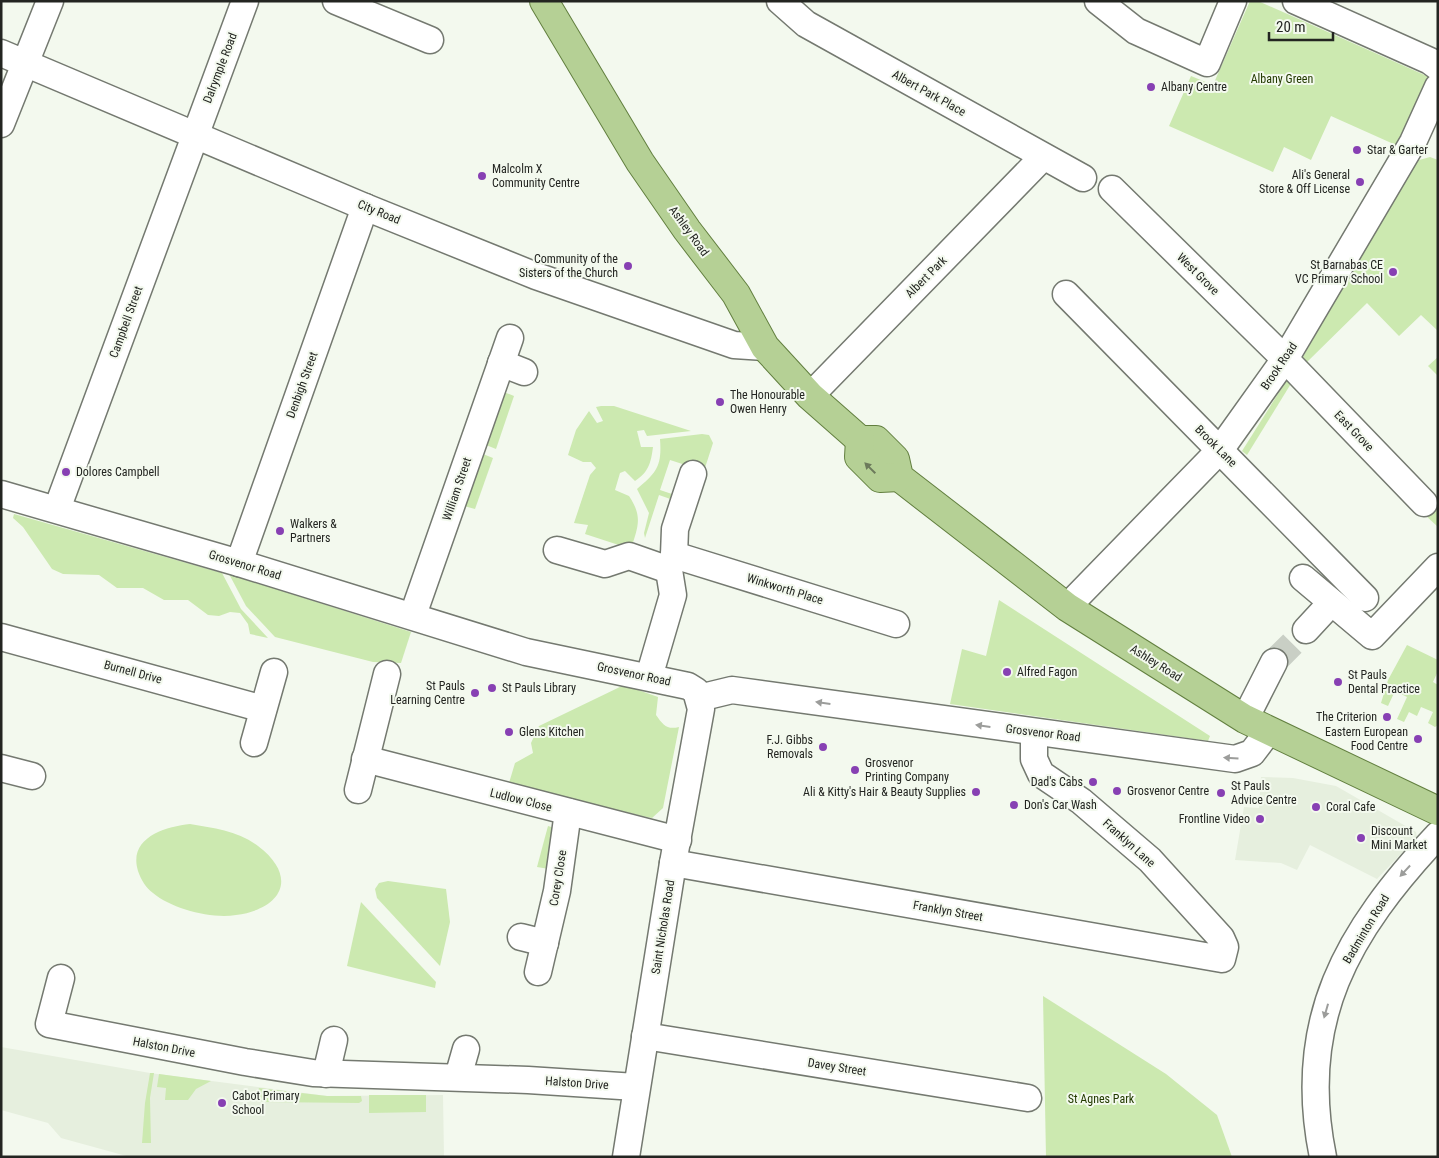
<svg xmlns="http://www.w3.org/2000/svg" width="1439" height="1158" font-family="'Roboto Condensed',sans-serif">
  <rect width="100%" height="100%" fill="#f3f9ee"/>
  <g fill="#e6efde">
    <path d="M1261 777 1293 778 1336 786 1416 832 1417 837 1377 879 1310 845 1297 870 1281 863 1235 860 1244 807 1259 808Z"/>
    <path d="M1 1047 150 1073 327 1096 443 1095 444 1157H130L61 1138 48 1123 1 1110Z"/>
  </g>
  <g fill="#cce9b0">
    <path d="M1250 1H1258L1429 77 1398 146 1331 116 1311 160 1284 147 1273 172 1169 126 1191 76 1213 85Z"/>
    <path d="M1430 157 1438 160V331L1421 315 1399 336 1367 303 1307 362 1303 357 1412 162Z"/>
    <path d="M1438 357V376L1428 366Z"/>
    <path d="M1288 378 1292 382 1247 455 1242 451Z"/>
    <path d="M504 392 514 396 496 449 486 445Z"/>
    <path d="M601 406H614L691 431 647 436 644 430 637 431 641 447H653C651 462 649 472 635 481L625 471 620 473 615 490 629 496C643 517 638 526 631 549L585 534 588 525 574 523 590 475 596 468 591 462H583L568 455 576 430 589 411 597 423 603 421 596 407Z"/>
    <path d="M702 434 709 435 713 443 704 471 670 460 660 490 678 496 676 501 659 495 645 538 644 533 649 513 637 489C657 472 662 466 660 439Z"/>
    <path d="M483 454 493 458 475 509 464 506Z"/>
    <path d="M1438 499V527L1424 514Z"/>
    <path d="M14 514 222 573 241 609 268 638 250 634 248 624 240 613 230 612 219 616 208 615 188 600H164L143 588H117L99 575 63 574 52 569 23 527 13 518Z"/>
    <path d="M229 574 411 632 401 663 373 662 275 637 246 606Z"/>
    <path d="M999 600 1210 736 1208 741 950 704 962 649 986 656Z"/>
    <path d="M1407 645 1438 660V671L1433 682 1438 685V725L1435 727 1428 723 1433 712 1421 707 1417 716 1409 712 1404 722 1397 719 1407 697 1395 691 1388 706 1381 703 1388 680Z"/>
    <path d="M624 685 658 697 656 715C663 725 667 730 679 727L663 808 652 818 642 816 509 783 515 763 533 753 531 743 539 726Z"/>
    <path d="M190 824C214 828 238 831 258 846 299 877 282 909 236 915 211 919 172 909 153 893 146 888 141 880 138 871 128 838 164 827 190 824Z"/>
    <path d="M548 826 558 829 549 869 537 867Z"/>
    <path d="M388 881 446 889 450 922 440 966 377 898 375 889 379 883Z"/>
    <path d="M361 902 436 982 435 988 347 966Z"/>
    <path d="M1043 996 1166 1074 1217 1115 1232 1157H1046Z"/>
    <path d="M150 1073H154L150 1098 151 1143H142L145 1103Z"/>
    <path d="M159 1074 211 1081 196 1089 188 1100H165L166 1088 157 1087Z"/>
    <path d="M259 1088 327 1096H361L362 1101 359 1103 263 1102 256 1096Z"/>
    <path d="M369 1095H426V1112L369 1113Z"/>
  </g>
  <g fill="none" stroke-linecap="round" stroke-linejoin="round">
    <path stroke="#c9cfc5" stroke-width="26" stroke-dasharray="26 13" stroke-linecap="butt" d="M1274 662 1306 630"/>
    <g stroke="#747970" stroke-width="29">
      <g id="minor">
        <path d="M336 1 430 40"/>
        <path d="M780 1 806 24 1083 178"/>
        <path d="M1098 1 1136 31 1207 63 1233 1"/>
        <path d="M1296 1 1430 61 1438 67"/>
        <path d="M1 53 365 207 536 276 734 345 765 347"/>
        <path d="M1 124 50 1"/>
        <path d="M1112 189 1285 359 1424 503"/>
        <path d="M1066 294 1365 598"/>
        <path d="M501 363 524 372"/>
        <path d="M810 396 1043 157"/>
        <path d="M1 494 239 563 526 652 688 686 696 691 701 709 673 863 626 1157"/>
        <path d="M57 509 245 1"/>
        <path d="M557 550 605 564 629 556 669 570"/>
        <path d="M674 555 896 624"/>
        <path d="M239 563 365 207"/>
        <path d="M1303 578 1372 636 1438 567"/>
        <path d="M1067 607 1220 450 1285 359 1413 142 1438 87"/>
        <path d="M413 615 510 338"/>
        <path d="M1306 630 1331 603"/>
        <path d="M1 637 263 709"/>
        <path d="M649 677 673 595 669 570 674 555 675 529 693 474"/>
        <path d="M699 698 732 690 1235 759 1252 753 1268 732"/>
        <path d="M1245 719 1274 662"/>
        <path d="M254 743 274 672"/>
        <path d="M365 759 678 840"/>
        <path d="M1 768 32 776"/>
        <path d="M358 790 387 674"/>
        <path d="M673 863 1222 959 1225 947 1221 938 1150 860 1081 801 1041 774 1034 759V733"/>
        <path d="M521 937 545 943"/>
        <path d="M538 972 557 891 568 812"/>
        <path d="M61 978 49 1024 245 1062 313 1073 528 1080 636 1087"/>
        <path d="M645 1036 1028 1098"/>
        <path d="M326 1074 334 1040"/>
        <path d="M458 1077 466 1049"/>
        <path d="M1323 1157C1295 1021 1347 932 1438 835"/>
      </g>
    </g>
    <g stroke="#627f3f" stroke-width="30">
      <g id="major">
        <path d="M544 1 640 162 687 230 736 294 765 347 810 396 860 440H876L895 459 899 477 1067 607 1245 719 1438 811"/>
        <path d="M860 440 859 457 880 478 899 477"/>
      </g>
    </g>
    <use href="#minor" stroke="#fff" stroke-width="26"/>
    <use href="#major" stroke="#b5d095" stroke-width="28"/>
  </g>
  <defs><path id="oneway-solid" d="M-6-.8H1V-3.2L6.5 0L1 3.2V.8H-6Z" transform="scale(1.25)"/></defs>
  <use fill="#6c7a5b" href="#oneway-solid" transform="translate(870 468) rotate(-135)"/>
  <g fill="#9c9d9b">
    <use href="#oneway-solid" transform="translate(823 703) rotate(-172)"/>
    <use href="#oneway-solid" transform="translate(983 726) rotate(-172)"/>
    <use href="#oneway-solid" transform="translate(1231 758) rotate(-176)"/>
    <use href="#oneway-solid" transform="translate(1405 871) rotate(133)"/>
    <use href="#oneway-solid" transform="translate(1326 1011) rotate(106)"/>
  </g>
  <g fill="#8740b3" stroke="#f3f9ee" stroke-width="2">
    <circle cx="1151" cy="87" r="5"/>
    <circle cx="1357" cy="150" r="5"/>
    <circle cx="482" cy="176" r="5"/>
    <circle cx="1360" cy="182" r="5"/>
    <circle cx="628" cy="266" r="5"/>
    <circle cx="1393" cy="272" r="5"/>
    <circle cx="720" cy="402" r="5"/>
    <circle cx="66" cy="472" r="5"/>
    <circle cx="280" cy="531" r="5"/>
    <circle cx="1007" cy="672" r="5"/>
    <circle cx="1338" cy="682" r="5"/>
    <circle cx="492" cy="688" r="5"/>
    <circle cx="475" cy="693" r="5"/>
    <circle cx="1387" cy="717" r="5"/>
    <circle cx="509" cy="732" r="5"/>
    <circle cx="1418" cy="739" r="5"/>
    <circle cx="823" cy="747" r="5"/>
    <circle cx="855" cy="770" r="5"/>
    <circle cx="1093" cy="782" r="5"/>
    <circle cx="1117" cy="791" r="5"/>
    <circle cx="976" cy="792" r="5"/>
    <circle cx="1221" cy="793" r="5"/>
    <circle cx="1014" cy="805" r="5"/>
    <circle cx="1316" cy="807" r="5"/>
    <circle cx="1260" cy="819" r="5"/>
    <circle cx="1361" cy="838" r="5"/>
    <circle cx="222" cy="1103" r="5"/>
  </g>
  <g text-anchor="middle" stroke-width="4" stroke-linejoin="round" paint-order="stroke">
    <g font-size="12" fill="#232521" stroke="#f3f9ee">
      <text transform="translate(220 68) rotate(-69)" y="4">Dalrymple Road</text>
      <text transform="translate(929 93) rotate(29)" y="4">Albert Park Place</text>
      <text transform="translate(379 212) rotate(22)" y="4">City Road</text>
      <text transform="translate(689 231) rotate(54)" y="4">Ashley Road</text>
      <text transform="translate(1198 274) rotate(45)" y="4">West Grove</text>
      <text transform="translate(926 277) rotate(-45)" y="4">Albert Park</text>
      <text transform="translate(126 322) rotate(-70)" y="4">Campbell Street</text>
      <text transform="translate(1279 366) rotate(-56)" y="4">Brook Road</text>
      <text transform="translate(302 385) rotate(-70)" y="4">Denbigh Street</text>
      <text transform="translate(1354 431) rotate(46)" y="4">East Grove</text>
      <text transform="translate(1216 446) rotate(45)" y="4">Brook Lane</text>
      <text transform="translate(457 489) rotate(-71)" y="4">William Street</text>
      <text transform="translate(245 565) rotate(17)" y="4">Grosvenor Road</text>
      <text transform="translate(785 589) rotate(17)" y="4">Winkworth Place</text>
      <text transform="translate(1156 663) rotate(32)" y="4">Ashley Road</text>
      <text transform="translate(133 672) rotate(15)" y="4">Burnell Drive</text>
      <text transform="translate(634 674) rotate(12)" y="4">Grosvenor Road</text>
      <text transform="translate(1043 733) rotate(7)" y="4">Grosvenor Road</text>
      <text transform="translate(521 800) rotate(14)" y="4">Ludlow Close</text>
      <text transform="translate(1129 843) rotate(42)" y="4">Franklyn Lane</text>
      <text transform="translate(558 878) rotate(-81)" y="4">Corey Close</text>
      <text transform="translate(948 911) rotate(10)" y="4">Franklyn Street</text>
      <text transform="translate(663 927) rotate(-81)" y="4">Saint Nicholas Road</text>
      <text transform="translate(1366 929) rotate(-59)" y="4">Badminton Road</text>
      <text transform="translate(164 1047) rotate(11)" y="4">Halston Drive</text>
      <text transform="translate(837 1067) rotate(9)" y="4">Davey Street</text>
      <text transform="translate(577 1083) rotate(4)" y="4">Halston Drive</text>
    </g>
    <g font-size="12" fill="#233a00" stroke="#f3f9ee">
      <text x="1282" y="83">Albany Green</text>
      <text x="1101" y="1103">St Agnes Park</text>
    </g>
    <g font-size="12" fill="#232521" stroke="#f3f9ee" text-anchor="start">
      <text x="1161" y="91">Albany Centre</text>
      <text x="1367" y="154">Star &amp; Garter</text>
      <text x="492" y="173">Malcolm X<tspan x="492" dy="14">Community Centre</tspan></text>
      <text x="1350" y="179" text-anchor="end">Ali's General<tspan x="1350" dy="14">Store &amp; Off License</tspan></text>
      <text x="618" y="263" text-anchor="end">Community of the<tspan x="618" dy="14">Sisters of the Church</tspan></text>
      <text x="1383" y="269" text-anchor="end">St Barnabas CE<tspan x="1383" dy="14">VC Primary School</tspan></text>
      <text x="730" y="399">The Honourable<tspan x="730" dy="14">Owen Henry</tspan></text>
      <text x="76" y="476">Dolores Campbell</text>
      <text x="290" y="528">Walkers &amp;<tspan x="290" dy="14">Partners</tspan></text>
      <text x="1017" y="676">Alfred Fagon</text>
      <text x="1348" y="679">St Pauls<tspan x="1348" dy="14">Dental Practice</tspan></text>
      <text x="465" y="690" text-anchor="end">St Pauls<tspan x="465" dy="14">Learning Centre</tspan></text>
      <text x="502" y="692">St Pauls Library</text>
      <text x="1377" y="721" text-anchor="end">The Criterion</text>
      <text x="519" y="736">Glens Kitchen</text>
      <text x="1408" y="736" text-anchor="end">Eastern European<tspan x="1408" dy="14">Food Centre</tspan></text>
      <text x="813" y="744" text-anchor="end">F.J. Gibbs<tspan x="813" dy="14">Removals</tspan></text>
      <text x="865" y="767">Grosvenor<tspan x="865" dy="14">Printing Company</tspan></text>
      <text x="1083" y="786" text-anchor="end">Dad's Cabs</text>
      <text x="1231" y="790">St Pauls<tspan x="1231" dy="14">Advice Centre</tspan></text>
      <text x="1127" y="795">Grosvenor Centre</text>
      <text x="966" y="796" text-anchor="end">Ali &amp; Kitty's Hair &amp; Beauty Supplies</text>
      <text x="1024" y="809">Don's Car Wash</text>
      <text x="1326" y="811">Coral Cafe</text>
      <text x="1250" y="823" text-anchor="end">Frontline Video</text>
      <text x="1371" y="835">Discount<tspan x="1371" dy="14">Mini Market</tspan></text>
      <text x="232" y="1100">Cabot Primary<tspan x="232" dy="14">School</tspan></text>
    </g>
  </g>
  <rect width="1439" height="1158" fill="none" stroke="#232521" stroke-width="5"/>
  <path d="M1269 32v8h64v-8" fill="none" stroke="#232521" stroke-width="2.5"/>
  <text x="1276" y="32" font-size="15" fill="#232521" stroke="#f3f9ee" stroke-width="4" paint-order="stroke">20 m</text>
</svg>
